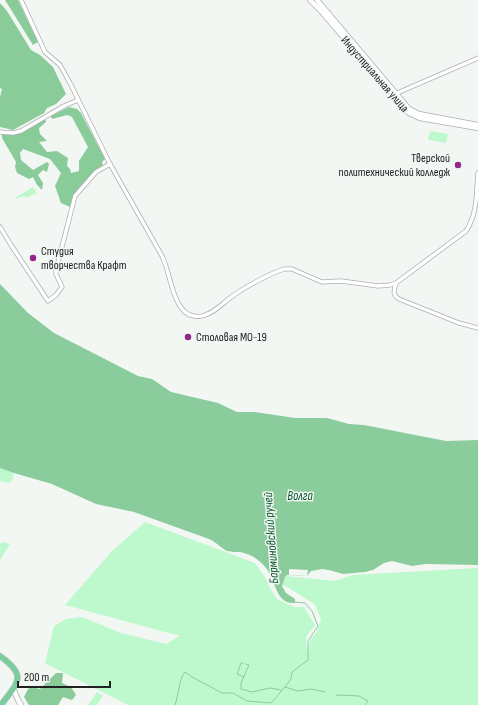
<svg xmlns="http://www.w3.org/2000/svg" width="478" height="705" font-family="'Sofia Sans Condensed',sans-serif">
  <rect width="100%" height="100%" fill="#f3f7f4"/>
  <g fill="#bdf9cc">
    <path d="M430 131 448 134 446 143 428 140Z"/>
    <path d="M33 187 37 193 26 198 24 196 16 199 15 198Z"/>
    <path d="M0 468 14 473 12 481 9 483 0 481Z"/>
    <path d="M145 522 255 563 266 579 270 588 277 599 294 607H304L315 625 306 637 307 653 311 638 317 632 321 619 316 607 313 603 282 584 286 576 335 581 353 575 478 568V705H128L45 663 54 626 66 619 82 617 121 633 166 644 180 636 65 605 112 551Z"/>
    <path d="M3 542 10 544 0 560V544Z"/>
    <path d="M97 692 103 696 97 705H88Z"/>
  </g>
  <g fill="#89cc9a">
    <path d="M5 0H18L38 42 33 45Z"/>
    <path d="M0 3 7 11 31 50 40 55 53 67 66 94 56 104 47 108 44 113 13 130 0 127V97L2 89 0 88Z"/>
    <path d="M69 107 77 109 81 113 105 159 102 162 103 166C89 175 74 191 70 207L61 203 55 186 61 173 50 159 23 149 20 153 21 160 33 170 47 162 49 164 47 172 43 170 38 175 43 183 42 190 37 185 33 177 29 179 17 173 15 167 16 162 2 138V133L12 134 45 119 46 122 39 128 40 134 47 141 39 142 47 152 57 151 68 158 67 166 70 169 71 173 79 171V161L88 147 72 117 67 115 52 119 51 116Z"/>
    <path d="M56 673H63L62 683 71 687 76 695 72 700 63 697 58 705H29L24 697 28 689 32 687 40 689Z"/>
  </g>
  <path fill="#8acc9b" d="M0 284 28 313 54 333 138 376 152 379 171 392 218 403 237 412H255L295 418H327L349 424 364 425 446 441 478 440V565L425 564 412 566 392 561 384 563 373 570 365 572 343 574 329 570 322 569 311 571 307 576 287 575 285 577 282 586 286 593 295 599V603C275 605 276 579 266 568 259 559 250 554 240 552 236 552 231 552 227 551 221 548 216 542 209 539L134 512 96 504 52 484 14 473 0 468Z"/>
  <path fill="#f3f7f4" d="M289 569 308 570 307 576 289 575Z"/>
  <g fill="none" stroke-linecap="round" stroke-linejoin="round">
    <g stroke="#8acc9b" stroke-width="1">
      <path d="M295 602 305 603 312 611 318 626 308 641V660L292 672 291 679 285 687 298 691 311 689 325 692"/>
      <path d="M243 663H241L237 674 244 677"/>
      <path d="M246 664 249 665 241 683V689L252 692 270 688 281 690"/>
      <path d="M336 695 359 696 368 701 365 705"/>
      <path d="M175 705C179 695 178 681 185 672L192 677 222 693H233L247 701 271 703 285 687"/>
    </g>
    <g stroke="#acafad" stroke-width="5">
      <g id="minor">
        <path d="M21 0 45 52 60 65 70 83 110 164 162 256C170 272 171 296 183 310 188 316 198 318 205 315 215 312 222 304 230 298 243 288 269 274 284 269H292L322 282 341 281 378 286 390 285 396 283 466 231C478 213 476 193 478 173"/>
        <path d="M395 94 478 58"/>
        <path d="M0 132 13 133 21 131 64 106 78 100"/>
        <path d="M0 227 11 245 48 301 56 295 62 287 56 274V270L75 196 96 172 110 164"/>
        <path d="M396 283C394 290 392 295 399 299L459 323 478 328"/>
      </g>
    </g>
    <g stroke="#acafad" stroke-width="6">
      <g id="tertiary">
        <path d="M310 0 321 11 409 113 420 118 478 128"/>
        <path d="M317 0 409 109 419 114 478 125"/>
        <path d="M13 688 18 700 21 705"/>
      </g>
    </g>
    <g stroke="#d2d3d2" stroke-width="7">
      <path id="primary" d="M0 656C28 676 18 682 1 705"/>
    </g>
    <use href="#minor" stroke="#fff" stroke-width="3.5"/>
    <use href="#tertiary" stroke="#fff" stroke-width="4.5"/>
    <use href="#primary" stroke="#7ccd9e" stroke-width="5.5"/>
  </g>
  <g fill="#94288a" stroke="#f3f7f4" stroke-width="1.5">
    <circle cx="458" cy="165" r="4"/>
    <circle cx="33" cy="258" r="4"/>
    <circle cx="188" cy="337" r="4"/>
  </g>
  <g text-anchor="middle" stroke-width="3" stroke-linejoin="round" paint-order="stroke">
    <g font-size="12" fill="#202120" stroke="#f3f7f4">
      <text transform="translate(375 74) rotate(49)" y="4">Индустриальная улица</text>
    </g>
    <g font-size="12" fill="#202120" stroke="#f3f7f4" text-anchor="start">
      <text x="450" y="162" text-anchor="end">Тверской<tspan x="450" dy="14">политехнический колледж</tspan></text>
      <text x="41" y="255">Студия<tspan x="41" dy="14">творчества Крафт</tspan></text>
      <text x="196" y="341">Столовая МО-19</text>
    </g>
    <g font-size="13" font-style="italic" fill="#045529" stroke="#f3f7f4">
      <text x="300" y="500">Волга</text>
      <text transform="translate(270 538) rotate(-94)" y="5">Барминовский ручей</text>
    </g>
  </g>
  <path d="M18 681v6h92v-6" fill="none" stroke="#202120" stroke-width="2"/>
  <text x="24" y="681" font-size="12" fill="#202120" stroke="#f3f7f4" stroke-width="3" paint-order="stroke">200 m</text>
</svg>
